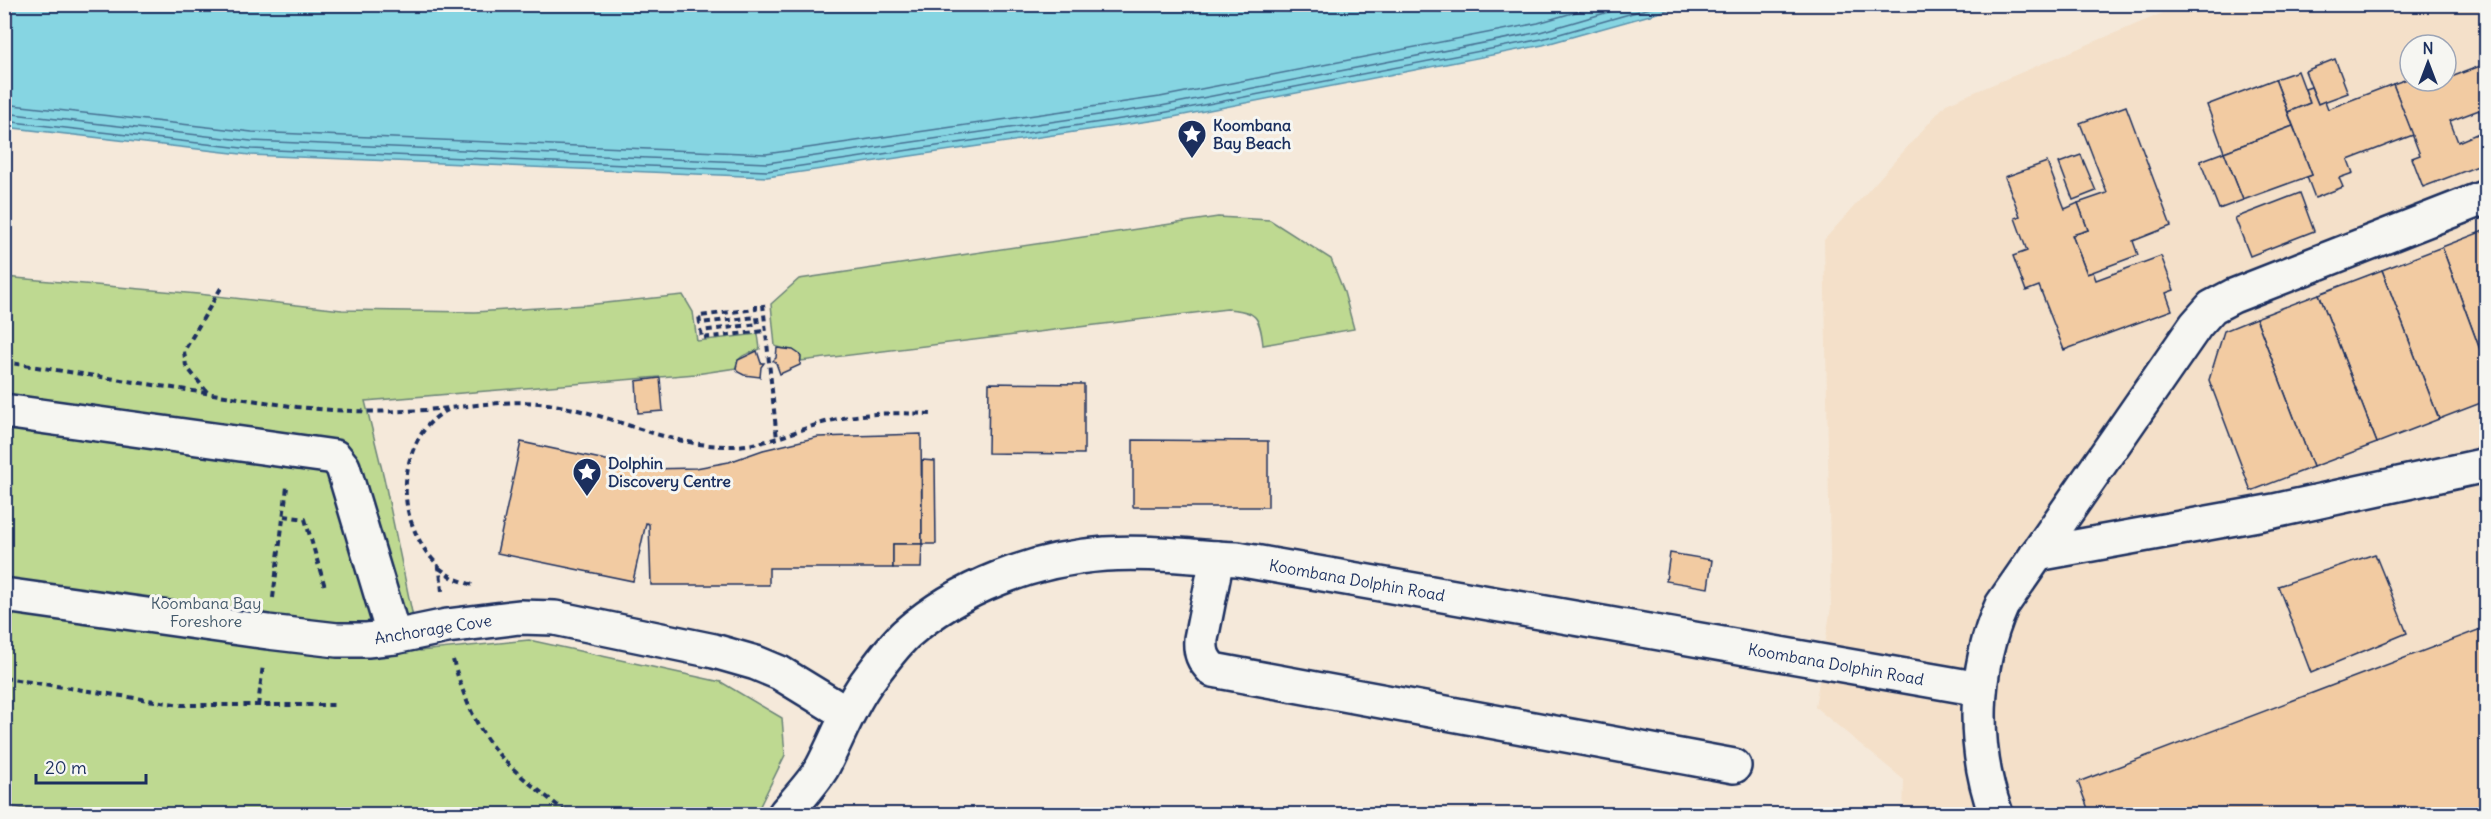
<svg xmlns="http://www.w3.org/2000/svg" width="2491" height="819" font-family="Delius,sans-serif">
  <rect width="100%" height="100%" fill="#f5e9da"/>
  <filter id="ink" filterUnits="userSpaceOnUse"><feTurbulence type="fractalNoise" baseFrequency=".0167" numOctaves="2"/><feDisplacementMap in="SourceGraphic" scale="12" xChannelSelector="R" yChannelSelector="G"/><feConvolveMatrix kernelMatrix="1 2 1 2 8 2 1 2 1" color-interpolation-filters="sRGB"/></filter>
  <g filter="url(#ink)">
    <path fill="#f4e0c9" fill-rule="evenodd" d="M2182 5H2486V814H1903L1904 780 1815 707 1831 607 1824 240 1946 104ZM2410 45H2446V81H2410Z"/>
    <g fill="#bed991" stroke="#6c8478" stroke-width="1.5">
      <path d="M1218 217 1270 220 1331 259 1344 292 1354 329 1263 345C1260 316 1256 311 1227 309L801 361C799 348 785 350 775 346L771 304 799 279Z"/>
      <path d="M4 277 198 294 342 310 475 312 586 305 683 295 693 312 697 341 758 334 760 349C749 354 737 354 736 368L696 374 365 401 384 478 420 651 529 640 721 682 782 718 785 755 756 814H52L5 805Z"/>
    </g>
    <path fill="#86d5e2" stroke="#5b93ad" stroke-width="1.5" d="M5 4H1686V5L1543 45 1163 119 767 177 250 155 5 127Z"/>
    <g fill="none" stroke-linecap="round" stroke-linejoin="round">
      <g stroke="#467193" stroke-width="1.5">
        <path d="M4 104 252 132 766 154 1160 97 1538 23 1603 4"/>
        <path d="M4 113 251 141 767 163 1161 106 1540 32 1636 4"/>
        <path d="M4 121 251 149 767 171 1162 113 1542 39 1664 4"/>
      </g>
    </g>
    <g fill="#f2cba2" stroke="#1b2f5e" stroke-width="1.5">
      <path d="M2335 59 2348 93 2318 104 2305 71Z"/>
      <path d="M2483 65 2486 74V130L2479 110 2450 121 2458 142 2486 130V163L2423 187 2412 158 2420 155 2393 84 2410 78V81H2419L2422 88Z"/>
      <path d="M2298 71 2310 103 2288 112 2275 79Z"/>
      <path d="M2275 79 2293 126 2224 152 2207 105Z"/>
      <path d="M2393 84 2413 135 2348 160 2353 173 2339 178 2343 187 2315 198 2307 177 2312 175 2288 112 2310 103 2305 89 2311 87 2318 104 2325 101 2328 109Z"/>
      <path d="M2126 106 2171 226 2133 241 2138 255 2087 274 2072 235 2088 230 2078 203 2107 193 2080 123Z"/>
      <path d="M2293 126 2312 175 2243 200 2224 152Z"/>
      <path d="M2224 152 2243 200 2219 209 2200 161Z"/>
      <path d="M2081 155 2096 191 2073 200 2059 163Z"/>
      <path d="M2047 162 2065 209 2078 203 2088 230 2072 235 2087 274 2093 272 2096 280 2161 256 2174 290 2166 293 2172 310 2064 350 2039 286 2026 291 2013 256 2027 251 2015 218 2020 216 2005 177Z"/>
      <path d="M2300 193 2314 231 2250 256 2235 218Z"/>
      <path d="M2486 230V366L2442 247Z"/>
      <path d="M2442 247 2486 366V401L2439 419 2382 270Z"/>
      <path d="M2382 270 2439 419 2377 443 2319 294Z"/>
      <path d="M2319 294 2377 443 2313 467 2256 318Z"/>
      <path d="M2256 318 2313 467 2251 491 2209 380 2224 331Z"/>
      <path d="M777 348 793 350 799 354 801 357 800 365 780 374 776 363 773 361 776 358Z"/>
      <path d="M757 351 761 363H764L761 367 760 377 744 375 738 372 736 368 738 360Z"/>
      <path d="M660 378 663 411 638 413 636 381Z"/>
      <path d="M989 383 1084 384V454L988 453Z"/>
      <path d="M921 434 922 544H893V568H769V585H651L649 524 646 523 633 581 497 553 521 442 648 469 696 468 729 462 763 450 818 437Z"/>
      <path d="M1133 440 1268 441V507H1133Z"/>
      <path d="M922 460 935 461 936 544H922Z"/>
      <path d="M893 544H922L921 568H893Z"/>
      <path d="M1670 553 1712 560 1708 588 1666 581Z"/>
      <path d="M2375 554 2407 633 2311 673 2278 586Z"/>
      <path d="M2486 627V814H2090L2078 782Z"/>
    </g>
    <g fill="none" stroke-linecap="round" stroke-linejoin="round">
      <g stroke="#1b2f5e" stroke-width="38">
        <g id="minor">
          <path d="M4 411 335 457 343 467 394 637"/>
          <path d="M2037 554 2274 511 2486 465"/>
          <path d="M1217 558 1201 639C1200 653 1203 660 1213 670L1734 766"/>
          <path d="M4 595 268 632 337 640H367L394 637 447 626 519 617 555 618 714 651 756 663 780 673 847 714"/>
          <path d="M785 814C797 800 812 784 822 768 837 740 847 710 866 683 878 667 891 648 906 634 959 587 1034 559 1105 554 1149 551 1193 557 1237 559L1980 689"/>
          <path d="M1996 814C1972 748 1973 669 2002 605L2196 325 2212 307 2233 296 2486 197"/>
        </g>
      </g>
      <g stroke="#1b2f5e" stroke-width="4" stroke-dasharray="6 4.5" stroke-linecap="butt">
        <path d="M763 304 777 439"/>
        <path d="M756 305V309L699 316 700 323 757 317 758 324 701 331 702 338 765 331"/>
        <path d="M4 362 297 407C345 412 391 413 438 409 474 406 511 399 547 404 609 412 664 446 728 446 768 447 800 427 838 419 870 412 901 413 933 414"/>
        <path d="M207 392 186 366 184 351 221 288"/>
        <path d="M284 516 305 519 325 587"/>
        <path d="M439 568 453 578 475 586"/>
        <path d="M442 591C441 584 441 574 439 568 437 563 431 558 427 553 421 544 416 535 412 524 397 487 409 428 448 410"/>
        <path d="M273 598 287 487"/>
        <path d="M453 660C464 698 478 735 507 763 526 782 548 797 568 814"/>
        <path d="M4 678 181 705H335"/>
        <path d="M258 706 263 665"/>
      </g>
      <use href="#minor" stroke="#f6f6f2" stroke-width="33"/>
    </g>
  </g>
  <defs>
    <g id="sight-pin" transform="scale(1.5)"><path d="M0 17L-7.5 6A9.5 9.5 0 1 1 7.5 6Z" fill="#1b2f5e" stroke="#f6f6f2"/><path d="M0-6L1.8-2.2L6-1.7L2.9 1.2L3.7 5.4L0 3.3L-3.7 5.4L-2.9 1.2L-6-1.7L-1.8-2.2Z" fill="#fff"/></g>
  </defs>
  <g fill-rule="evenodd">
    <use href="#sight-pin" x="1192" y="134"/>
    <use href="#sight-pin" x="587" y="472"/>
  </g>
  <g text-anchor="middle" stroke-width="6" stroke-linejoin="round" paint-order="stroke">
    <g font-size="16" font-weight="bold" fill="#1b2f5e" stroke="#f6f6f2" text-anchor="start">
      <text x="1213" y="131">Koombana<tspan x="1213" dy="18">Bay Beach</tspan></text>
      <text x="608" y="469">Dolphin<tspan x="608" dy="18">Discovery Centre</tspan></text>
    </g>
    <g font-size="16" fill="#1b2f5e" stroke="#f6f6f2">
      <text transform="translate(1357 580) rotate(10)" y="6">Koombana Dolphin Road</text>
      <text transform="translate(433 629) rotate(-9)" y="6">Anchorage Cove</text>
      <text transform="translate(1836 664) rotate(10)" y="6">Koombana Dolphin Road</text>
    </g>
    <g font-size="16" fill="#445a6b" stroke="#f6f6f2">
      <text x="206" y="609">Koombana Bay<tspan x="206" dy="18">Foreshore</tspan></text>
    </g>
  </g>
  <rect width="2491" height="819" fill="none" stroke="#f6f6f2" stroke-width="24"/>
  <rect x="12" y="12" width="2467" height="795" fill="none" stroke="#1b2f5e" stroke-width="2" filter="url(#ink)"/>
  <g transform="translate(2428 63)"><circle r="28" fill="#f6f6f2" stroke="#9ea6b7" stroke-width="1.5"/>
  <path d="M0-4.5L10 22L0 15L-10 22Z" fill="#1b2f5e"/>
  <text y="-9" font-size="16" font-weight="bold" text-anchor="middle" fill="#1b2f5e">N</text>
  </g>
  <path d="M36 774v9h110v-9" fill="none" stroke="#1b2f5e" stroke-width="3"/>
  <text x="45" y="774" font-size="18" fill="#1b2f5e" stroke="#f6f6f2" stroke-width="4.5" paint-order="stroke">20 m</text>
</svg>
